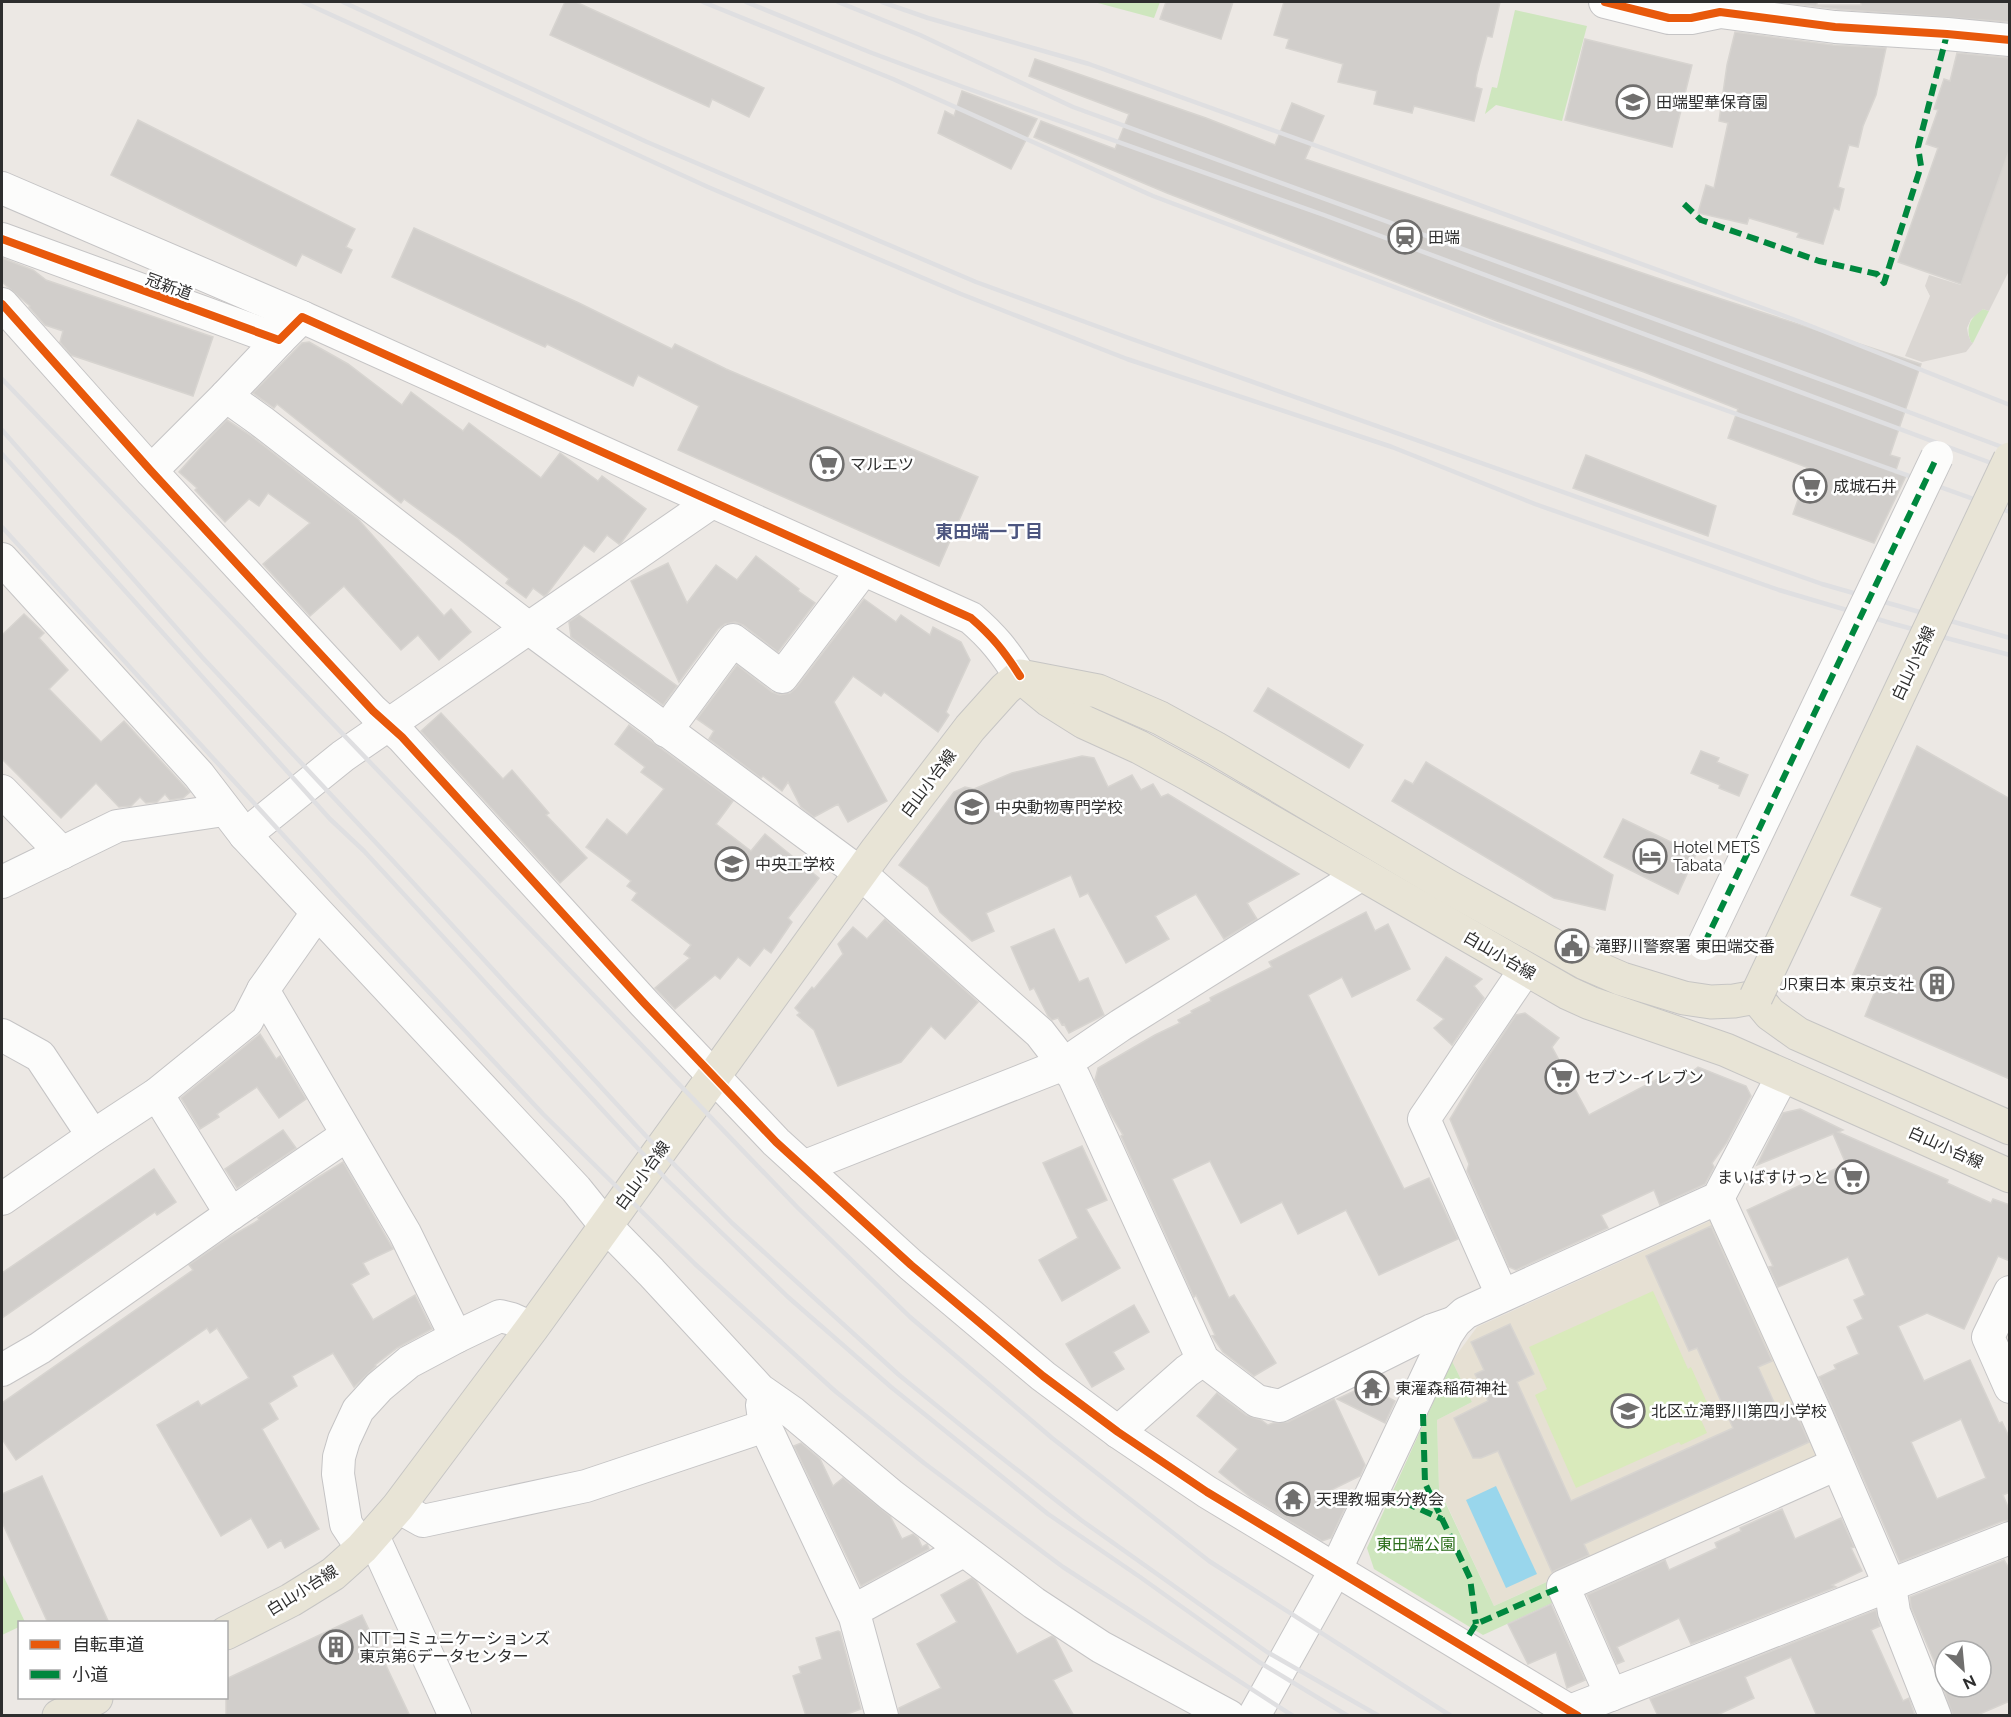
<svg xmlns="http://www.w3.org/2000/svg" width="2011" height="1717" font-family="Raleway,'Noto Sans JP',sans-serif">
  <rect width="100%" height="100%" fill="#ece8e4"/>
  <path fill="#e6e0d3" d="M1712 1220 1821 1456 1494 1606 1439 1488 1437 1420 1472 1402 1452 1361 1477 1327Z"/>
  <g fill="#cee6be">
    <path d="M1094 2H1160L1154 18Z"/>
    <path d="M1515 10 1587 26 1562 121 1496 105 1485 114 1492 87 1497 88Z"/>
    <path d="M1983 309 1989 311 1973 343 1971 342C1965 328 1970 317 1983 309Z"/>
    <path d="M1452 1361 1472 1402 1437 1420 1439 1489 1494 1606 1551 1580 1559 1600 1483 1635 1374 1569 1367 1548Z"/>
    <path d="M2 1573 25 1622H20L19 1627 2 1635Z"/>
  </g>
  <path fill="#d9eabb" d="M1653 1291 1688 1369 1691 1367 1708 1405 1697 1411 1707 1433 1681 1445 1679 1442 1576 1488 1535 1395 1547 1389 1529 1347Z"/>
  <path fill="#dad6d2" d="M2009 148V271L1989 311 1983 309 1971 319 1967 328 1968 334 1971 342 1973 343 1966 352 1922 362 1905 356 1930 296 1925 286 1929 275 1961 285Z"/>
  <path fill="#99d6ec" d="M1496 1486 1537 1574 1506 1588 1466 1500Z"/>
  <g fill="#d1cecb" stroke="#d7d4d0" stroke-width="1.5" fill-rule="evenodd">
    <path d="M565 2H576L764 88 749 117 712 99 709 107 550 35Z"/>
    <path d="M1166 2H1233L1221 39 1160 19Z"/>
    <path d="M1284 2H1500L1492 37 1487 36 1477 74 1475 87 1482 89 1474 121 1414 106 1412 113 1374 104 1377 91 1338 82 1343 64 1286 48 1289 39 1274 35Z"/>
    <path d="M1779 2H1817V5H1861V2H2010V22L1837 9Z"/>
    <path d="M1735 32 1833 45 1886 48 1876 95 1863 126 1858 147 1849 145 1838 187 1844 189 1839 210 1834 208 1823 244 1797 237 1799 233 1749 218 1747 224 1698 213 1706 185 1714 188 1728 123 1719 121 1727 65Z"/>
    <path d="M1585 39 1692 65 1672 147 1565 120Z"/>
    <path d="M1957 53 2010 58V148L1961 284 1898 262 1938 148 1926 144 1938 110 1934 109 1944 79 1950 81Z"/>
    <path d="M1035 59 1206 118 1275 145 1292 103 1324 116 1305 159 1669 282 1921 364 1890 455 1900 458 1895 473 1906 476 1874 543 1793 514 1809 468 1728 438 1738 409 1644 372 1497 321 1347 263 1167 193 1034 137 1041 121 1115 149 1129 114 1029 76Z"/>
    <path d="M962 91 1037 119 1011 169 938 133 945 111 954 116Z"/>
    <path d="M138 120 355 229 346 247 352 250 341 273 302 254 296 266 111 175Z"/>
    <path d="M414 228 579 303 672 349 675 344 726 369 978 477 939 566 678 450 699 406 638 375 633 386 547 344 545 347 392 277Z"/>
    <path d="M2 258 33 270 46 280 213 337 193 396 71 355 60 342 63 331 45 325 29 307 30 306 2 282Z"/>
    <path d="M309 342 348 364 402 405 411 392 463 431 469 423 541 478 560 453 598 481 602 476 646 509 621 543 619 544 607 535 594 552 584 545 547 594 544 596 533 588 526 598 506 583 509 579 458 538 404 499 401 503 277 404 274 408 253 393 302 343Z"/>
    <path d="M227 420 250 435 358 519 444 616 451 609 471 632 439 660 418 635 401 650 344 586 310 616 263 564 310 523 268 493 259 506 249 499 225 522 195 490 197 488 179 472 203 445Z"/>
    <path d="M1586 455 1716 506 1708 536 1573 488Z"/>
    <path d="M756 556 799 589 798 591 815 603 778 652 743 625 735 622 725 624 718 629 679 682 631 581 668 563 687 603 716 565 737 580Z"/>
    <path d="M864 599 896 622 901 615 930 635 933 627 961 642 970 660 946 712 949 715 938 732 884 692 881 696 853 676 834 702 887 801 848 822 838 804 814 817 801 807 788 782 782 791 763 776 761 778 709 739 714 731 697 719 737 665 772 692 780 695 790 693 796 688Z"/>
    <path d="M24 614 44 633 39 638 68 670 49 689 101 742 124 721 185 787 190 792 183 798 170 800 165 794 157 802 146 803 140 797 131 806 119 807 96 783 61 818 2 759V635Z"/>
    <path d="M579 615 677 686 663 705 571 637 569 622Z"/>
    <path d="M1268 688 1363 745 1349 768 1254 711Z"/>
    <path d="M441 713 503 779 512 770 549 813 546 815 587 858 560 883 421 731Z"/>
    <path d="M629 725 733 801 716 824 751 851 765 834 819 878 788 918 792 922 771 953 764 948 750 966 738 957 720 979 715 975 675 1009 655 988 690 958 684 954 691 945 632 900 637 893 627 886 631 881 586 847 607 819 627 835 664 789 641 772 645 767 615 744Z"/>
    <path d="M1917 746 2010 799V1079L1865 1016 1876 989 1851 979 1882 908 1851 895Z"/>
    <path d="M1701 751 1719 758 1717 762 1748 775 1739 796 1719 788 1720 785 1691 773Z"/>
    <path d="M1082 756 1094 758 1108 787 1132 775 1141 790 1153 784 1161 797 1168 794 1299 874 1247 903 1257 919 1224 939 1196 894 1155 916 1169 939 1126 963 1088 893 1080 897 1071 875 986 913 994 931 972 941 940 912 928 887 899 865 954 792 965 787 974 789 1012 773Z"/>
    <path d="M1426 762 1613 875 1605 910 1554 898 1392 801 1405 780 1413 784Z"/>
    <path d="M1623 819 1696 854 1678 894 1604 857Z"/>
    <path d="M1366 912 1375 931 1388 924 1410 969 1352 997 1342 977 1308 995 1404 1189 1429 1178 1458 1239 1379 1275 1346 1210 1298 1234 1282 1202 1241 1223 1210 1161 1172 1179 1229 1298 1234 1295 1276 1363 1254 1376 1223 1352 1212 1336 1215 1335 1196 1295 1194 1297 1121 1136 1123 1135 1109 1111 1095 1080 1098 1068 1155 1035 1180 1023 1178 1020 1192 1013 1191 1011 1211 1001 1210 998 1272 967 1269 962Z"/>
    <path d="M885 919 978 1002 945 1039 931 1026 901 1062 838 1086 814 1030 797 1015 800 1013 795 1008 812 987 814 989 843 954 838 944 853 927 867 939Z"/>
    <path d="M1054 929 1079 982 1088 978 1104 1015 1069 1033 1064 1024 1062 1025 1058 1018 1052 1020 1048 1016 1034 988 1030 990 1011 947Z"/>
    <path d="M1446 957 1482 979 1474 986 1484 998 1452 1045 1434 1028 1444 1019 1417 1000Z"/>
    <path d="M1525 1013 1559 1038 1552 1047 1589 1115 1669 1073 1675 1085 1698 1067 1746 1086 1751 1096 1727 1142 1712 1163 1714 1167 1705 1184 1660 1205 1654 1190 1601 1215 1608 1228 1516 1270 1509 1267 1467 1171 1469 1164 1450 1119 1480 1069 1516 1015Z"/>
    <path d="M260 1034 276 1059 280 1056 306 1099 279 1118 257 1087 217 1114 219 1117 200 1129 181 1098Z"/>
    <path d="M1800 1109 1843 1130 1838 1132 1948 1180 1947 1183 1991 1203 1993 1199 2010 1205V1261L1998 1256 1964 1329 1927 1313 1898 1326 1924 1381 1970 1360 1999 1423 2002 1422 2010 1439V1492L2003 1495 2010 1512V1520L2003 1521 1900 1562 1819 1377 1836 1369 1834 1365 1859 1354 1847 1327 1863 1319 1854 1300 1865 1295 1848 1257 1778 1287 1769 1267 1773 1266 1747 1210 1846 1164 1833 1134 1757 1165 1783 1113ZM1961 1419 1986 1478 1937 1499 1911 1442Z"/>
    <path d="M283 1130 296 1148 237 1188 225 1169Z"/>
    <path d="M1082 1146 1107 1200 1086 1209 1120 1268 1062 1301 1039 1260 1078 1238 1043 1163Z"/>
    <path d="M343 1162 393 1249 363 1263 369 1274 351 1284 373 1320 415 1295 432 1329 397 1348 375 1365 376 1366 354 1387 333 1353 292 1376 297 1386 269 1403 278 1419 262 1429 319 1529 285 1548 281 1540 268 1548 251 1518 221 1536 157 1425 198 1401 201 1406 249 1378 217 1328 210 1333 207 1328 16 1460 2 1439V1403L193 1270 189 1265 230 1237 259 1220 258 1218 317 1178Z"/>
    <path d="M154 1169 176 1202 157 1215 155 1212 2 1318V1273Z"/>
    <path d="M1711 1226 1772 1361 1758 1367 1778 1411 1792 1404 1809 1442 1584 1544 1589 1555 1552 1572 1498 1451 1481 1458H1473L1454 1418 1488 1401 1475 1374 1484 1370 1471 1342 1510 1324 1534 1374 1517 1382 1571 1501 1733 1428 1697 1348 1689 1351 1646 1256Z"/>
    <path d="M1134 1305 1149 1332 1113 1352 1124 1369 1092 1387 1066 1344Z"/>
    <path d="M1374 1382 1380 1393 1395 1401 1385 1423 1337 1399Z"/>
    <path d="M1217 1393 1246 1415 1261 1420 1268 1425 1273 1423 1288 1422 1334 1399 1365 1465 1360 1476 1323 1494 1345 1508 1331 1538 1322 1541 1250 1497 1219 1472 1238 1449 1197 1416Z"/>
    <path d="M801 1443 820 1459 833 1486 843 1478 890 1516 902 1539 913 1534 918 1538 922 1547 927 1544 929 1549 861 1586 794 1446Z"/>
    <path d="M42 1476 109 1623H48L2 1522V1494Z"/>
    <path d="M1782 1509 1795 1539 1841 1518 1854 1547 1851 1548 1862 1571 1832 1585 1836 1587 1691 1644 1679 1618 1617 1647 1624 1661 1617 1664 1587 1595 1665 1560 1669 1570 1717 1548 1715 1543 1741 1531 1740 1528Z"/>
    <path d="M2004 1560 2010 1570V1701L1975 1716H1953L1942 1684H1944L1911 1607 1910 1597ZM1945 1651H1981V1687H1945Z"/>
    <path d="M972 1578 976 1581 1017 1654 1052 1636 1055 1638 1072 1671 1053 1680 1074 1716H899V1708L941 1688 917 1644 957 1622 941 1595Z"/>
    <path d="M1551 1604 1585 1680 1567 1688 1556 1652 1528 1664 1508 1624Z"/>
    <path d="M1876 1610 1880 1626 1871 1630 1903 1701 1909 1698 1915 1716H1817L1791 1657 1745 1677 1754 1698 1715 1716H1658L1650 1699Z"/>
    <path d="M362 1615 410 1716H226V1679Z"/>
    <path d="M838 1631 840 1632 861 1709 842 1716H806L793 1676 801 1673 799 1667 822 1659 816 1638Z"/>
  </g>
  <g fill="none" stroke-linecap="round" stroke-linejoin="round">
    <g stroke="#c5c4c5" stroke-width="34">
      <g id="minor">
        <path d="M1605 2 1669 18H1691L1720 12 1835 27 1947 34 2010 40"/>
        <path d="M2 188 302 317"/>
        <path d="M2 239 279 340 302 317 971 618C993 637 1004 651 1020 676"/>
        <path d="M2 304 151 471 373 711 402 737 644 1003 776 1142 911 1265 1043 1376 1118 1432 1207 1492 1578 1716"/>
        <path d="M226 396 261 421 527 627 860 873 1040 1033 1074 1077 1203 1360 1257 1401 1280 1406 1432 1330 1455 1322"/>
        <path d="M151 471 226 396 279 340"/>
        <path d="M2 559 199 775 245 835 576 1189 605 1225 651 1272 760 1390 793 1413 891 1495 1034 1603 1101 1647 1229 1716"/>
        <path d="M666 731 733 640 782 677 863 570"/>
        <path d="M2 791 62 853"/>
        <path d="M245 835 343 756 712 502"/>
        <path d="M2 882 117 826 224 810"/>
        <path d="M263 990 405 1233 456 1337"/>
        <path d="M2 1035 40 1056 93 1136"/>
        <path d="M157 1094 231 1214"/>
        <path d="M803 1167 1064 1064 1121 1025 1362 874"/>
        <path d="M1718 1198 1816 1414 1890 1586 1894 1612 1935 1716"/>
        <path d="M2 1199 93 1136 157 1094 247 1021 263 990 317 913"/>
        <path d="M2010 1292 1988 1337 2010 1387"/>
        <path d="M1502 1295 1424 1119 1525 970"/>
        <path d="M2 1370 40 1348 231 1214 347 1135"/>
        <path d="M762 1405 765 1426 855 1617 882 1716"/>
        <path d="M1118 1432 1187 1371 1203 1360"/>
        <path d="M398 1507 423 1521 586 1486 765 1426"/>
        <path d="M373 1536 455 1716"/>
        <path d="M362 1548 346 1524 338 1474 339 1457 344 1440 358 1410 379 1387 409 1362 456 1337 500 1316 512 1319 532 1328"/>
        <path d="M853 1611 963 1551"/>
        <path d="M1611 1695 1563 1586 1837 1464"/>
        <path d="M1570 1711 2010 1538"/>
        <path d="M1254 1716 1336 1569 1447 1334 1455 1322 1465 1313 1718 1198 1783 1075"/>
      </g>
    </g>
    <g stroke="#c6c5c4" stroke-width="35">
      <g id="major">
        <path d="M1026 681 1049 700 1084 722 1139 747 1192 776 1568 993 1590 1003 1726 1050 2010 1176"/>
        <path d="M226 1633 291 1600 333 1574 362 1548 398 1507 532 1328 877 850 970 728 1005 689 1020 676 1098 691 1160 718 1215 748 1447 886 1585 963 1622 979 1684 998 1711 1002 1734 1001 1756 997 1770 1014 1798 1034 2010 1128"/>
        <path d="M59 1716 96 1698"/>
      </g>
    </g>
    <use href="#minor" stroke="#fcfcfb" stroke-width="32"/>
    <use href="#major" stroke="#e8e4d6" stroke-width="33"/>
    <g stroke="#dfdfe1" stroke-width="4.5">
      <path d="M303 2 708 187 961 294 1127 359 1392 447 1535 504 1779 590 1894 624 2010 655"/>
      <path d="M343 2 647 142 976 282 1129 338 1822 584 2010 638"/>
      <path d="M703 2 893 79 1153 196 1636 378 2010 512"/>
      <path d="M746 2 872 53 966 88 1324 215 2010 470"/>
      <path d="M838 2 920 35 1073 107 1866 396 2010 450"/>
      <path d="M882 2 928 18 1089 64 1342 155 1798 321 2010 405"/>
      <path d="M2 379 797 1207 910 1317 1052 1438 1209 1561 1451 1716"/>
      <path d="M2 430 202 657 394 862 646 1136 732 1223 899 1375 974 1436 1081 1520 1267 1652 1379 1716"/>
      <path d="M2 454 330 819 364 851 667 1180 788 1297 891 1387 1048 1514 1140 1577 1259 1662 1348 1716"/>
      <path d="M2 527 337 894 543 1114 695 1264 835 1391 924 1463 1063 1567 1293 1716"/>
    </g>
    <g stroke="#c5c4c5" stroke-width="34" stroke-linecap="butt">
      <path id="minor-bridge" d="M1704 944 1937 457"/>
    </g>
    <g stroke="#c6c5c4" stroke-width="35" stroke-linecap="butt">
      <path id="major-bridge" d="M1756 997 2010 459"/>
    </g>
    <use href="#minor-bridge" stroke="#fcfcfb" stroke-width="32"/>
    <use href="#major-bridge" stroke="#e8e4d6" stroke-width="33"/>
    <g stroke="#00873e" stroke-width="6" stroke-dasharray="12 6" stroke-linecap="butt">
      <path d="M1684 204 1701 220 1819 261 1877 274 1884 283 1921 166 1918 147 1947 34"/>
      <path d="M1704 944 1937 457"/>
      <path d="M1423 1414 1425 1483 1470 1578 1476 1624"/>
      <path d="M1388 1495 1442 1519"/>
      <path d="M1469 1635 1476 1624 1563 1586"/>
    </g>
    <g stroke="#fff" stroke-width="11">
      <g id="cycleway">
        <path d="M1605 2 1669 18H1691L1720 12 1835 27 1947 34 2010 40"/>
        <path d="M2 239 279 340 302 317 971 618C993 637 1004 651 1020 676"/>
        <path d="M2 304 151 471 373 711 402 737 644 1003 776 1142 911 1265 1043 1376 1118 1432 1207 1492 1578 1716"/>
      </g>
    </g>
    <use href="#cycleway" stroke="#e8590c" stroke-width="8"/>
  </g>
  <defs>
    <g id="school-ring" transform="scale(1.725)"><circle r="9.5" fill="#fff" stroke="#706f6e" stroke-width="1.5"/><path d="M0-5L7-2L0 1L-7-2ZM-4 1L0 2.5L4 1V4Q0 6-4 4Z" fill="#706f6e"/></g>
    <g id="station-ring" transform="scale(1.725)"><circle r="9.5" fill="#fff" stroke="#706f6e" stroke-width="1.5"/><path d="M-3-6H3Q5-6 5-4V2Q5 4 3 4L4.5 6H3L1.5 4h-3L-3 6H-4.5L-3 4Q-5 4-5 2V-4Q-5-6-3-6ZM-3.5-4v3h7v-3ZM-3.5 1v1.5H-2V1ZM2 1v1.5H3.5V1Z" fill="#706f6e"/></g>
    <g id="supermarket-ring" transform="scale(1.725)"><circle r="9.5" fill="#fff" stroke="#706f6e" stroke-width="1.5"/><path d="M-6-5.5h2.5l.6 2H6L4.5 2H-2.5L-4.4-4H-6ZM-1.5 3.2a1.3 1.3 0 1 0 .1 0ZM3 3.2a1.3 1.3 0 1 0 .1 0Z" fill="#706f6e"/></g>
    <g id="hotel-ring" transform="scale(1.725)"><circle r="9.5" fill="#fff" stroke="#706f6e" stroke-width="1.5"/><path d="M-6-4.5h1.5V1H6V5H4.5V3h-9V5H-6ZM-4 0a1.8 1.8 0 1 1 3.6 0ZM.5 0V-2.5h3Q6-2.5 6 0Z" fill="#706f6e"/></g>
    <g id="civic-ring" transform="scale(1.725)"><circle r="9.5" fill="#fff" stroke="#706f6e" stroke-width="1.5"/><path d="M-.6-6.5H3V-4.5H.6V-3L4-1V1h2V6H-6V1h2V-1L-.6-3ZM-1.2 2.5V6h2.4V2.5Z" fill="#706f6e"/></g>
    <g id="building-ring" transform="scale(1.725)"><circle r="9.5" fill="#fff" stroke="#706f6e" stroke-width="1.5"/><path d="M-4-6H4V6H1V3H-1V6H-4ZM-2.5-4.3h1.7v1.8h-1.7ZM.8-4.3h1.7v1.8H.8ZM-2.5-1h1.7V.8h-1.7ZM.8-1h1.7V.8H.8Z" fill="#706f6e"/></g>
    <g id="temple-ring" transform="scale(1.725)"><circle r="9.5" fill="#fff" stroke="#706f6e" stroke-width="1.5"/><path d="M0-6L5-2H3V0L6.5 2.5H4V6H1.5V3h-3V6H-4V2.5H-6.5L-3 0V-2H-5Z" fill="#706f6e"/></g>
  </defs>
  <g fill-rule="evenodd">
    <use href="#school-ring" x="1633" y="102"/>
    <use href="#station-ring" x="1405" y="237"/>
    <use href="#supermarket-ring" x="827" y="464"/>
    <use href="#supermarket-ring" x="1810" y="486"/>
    <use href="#school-ring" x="972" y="807"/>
    <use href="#hotel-ring" x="1650" y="856"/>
    <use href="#school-ring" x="732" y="864"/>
    <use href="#civic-ring" x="1572" y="946"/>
    <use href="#building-ring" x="1937" y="984"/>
    <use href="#supermarket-ring" x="1562" y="1077"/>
    <use href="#supermarket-ring" x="1852" y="1177"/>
    <use href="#temple-ring" x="1372" y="1388"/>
    <use href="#school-ring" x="1628" y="1411"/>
    <use href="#temple-ring" x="1293" y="1499"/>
    <use href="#building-ring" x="336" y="1647"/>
  </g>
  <g text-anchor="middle" stroke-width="5" stroke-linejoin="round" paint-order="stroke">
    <g font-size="16" fill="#2e2e2e" stroke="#fff" text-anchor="start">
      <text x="1656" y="108">田端聖華保育園</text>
      <text x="1428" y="243">田端</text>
      <text x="850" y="470">マルエツ</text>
      <text x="1833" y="492">成城石井</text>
      <text x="995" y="813">中央動物専門学校</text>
      <text x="1673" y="853">Hotel METS<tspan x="1673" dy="18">Tabata</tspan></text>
      <text x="755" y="870">中央工学校</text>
      <text x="1595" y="952">滝野川警察署 東田端交番</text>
      <text x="1914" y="990" text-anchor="end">JR東日本 東京支社</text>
      <text x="1585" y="1083">セブン-イレブン</text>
      <text x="1829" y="1183" text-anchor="end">まいばすけっと</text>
      <text x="1395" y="1394">東灌森稲荷神社</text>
      <text x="1651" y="1417">北区立滝野川第四小学校</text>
      <text x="1316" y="1505">天理教堀東分教会</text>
      <text x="359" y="1644">NTTコミュニケーションズ<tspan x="359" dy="18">東京第6データセンター</tspan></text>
    </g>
    <g font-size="16" fill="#2e2e2e" stroke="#fff">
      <text transform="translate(169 286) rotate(20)" y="6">冠新道</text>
      <text transform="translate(1913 663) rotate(-65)" y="6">白山小台線</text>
      <text transform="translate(928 783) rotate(-53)" y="6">白山小台線</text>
      <text transform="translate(1500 955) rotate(30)" y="6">白山小台線</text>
      <text transform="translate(1946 1147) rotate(24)" y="6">白山小台線</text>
      <text transform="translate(642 1175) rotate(-54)" y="6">白山小台線</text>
      <text transform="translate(302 1590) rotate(-32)" y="6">白山小台線</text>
    </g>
    <g font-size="16" fill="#2c6e1b" stroke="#fff">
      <text x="1416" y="1550">東田端公園</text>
    </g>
    <g font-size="18" font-weight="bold" fill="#4d5680" stroke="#fff">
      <text x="989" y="538">東田端一丁目</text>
    </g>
  </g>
  <rect width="2011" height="1717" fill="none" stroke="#2e2e2e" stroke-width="6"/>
  <rect x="18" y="1621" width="210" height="78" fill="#ffffff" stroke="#ababab" stroke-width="1.5"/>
  <rect x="30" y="1640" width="30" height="9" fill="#e8590c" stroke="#ababab" stroke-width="1.5"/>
  <text x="72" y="1651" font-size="18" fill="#2e2e2e">自転車道</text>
  <rect x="30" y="1670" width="30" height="9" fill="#00873e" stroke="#ababab" stroke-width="1.5"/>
  <text x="72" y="1681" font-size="18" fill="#2e2e2e">小道</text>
  <g transform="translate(1963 1669) rotate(154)"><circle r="28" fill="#ffffff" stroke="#ababab" stroke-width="1.5"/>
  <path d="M0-4.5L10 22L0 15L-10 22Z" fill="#706f6e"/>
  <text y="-9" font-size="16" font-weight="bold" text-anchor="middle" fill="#2e2e2e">N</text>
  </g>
</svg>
